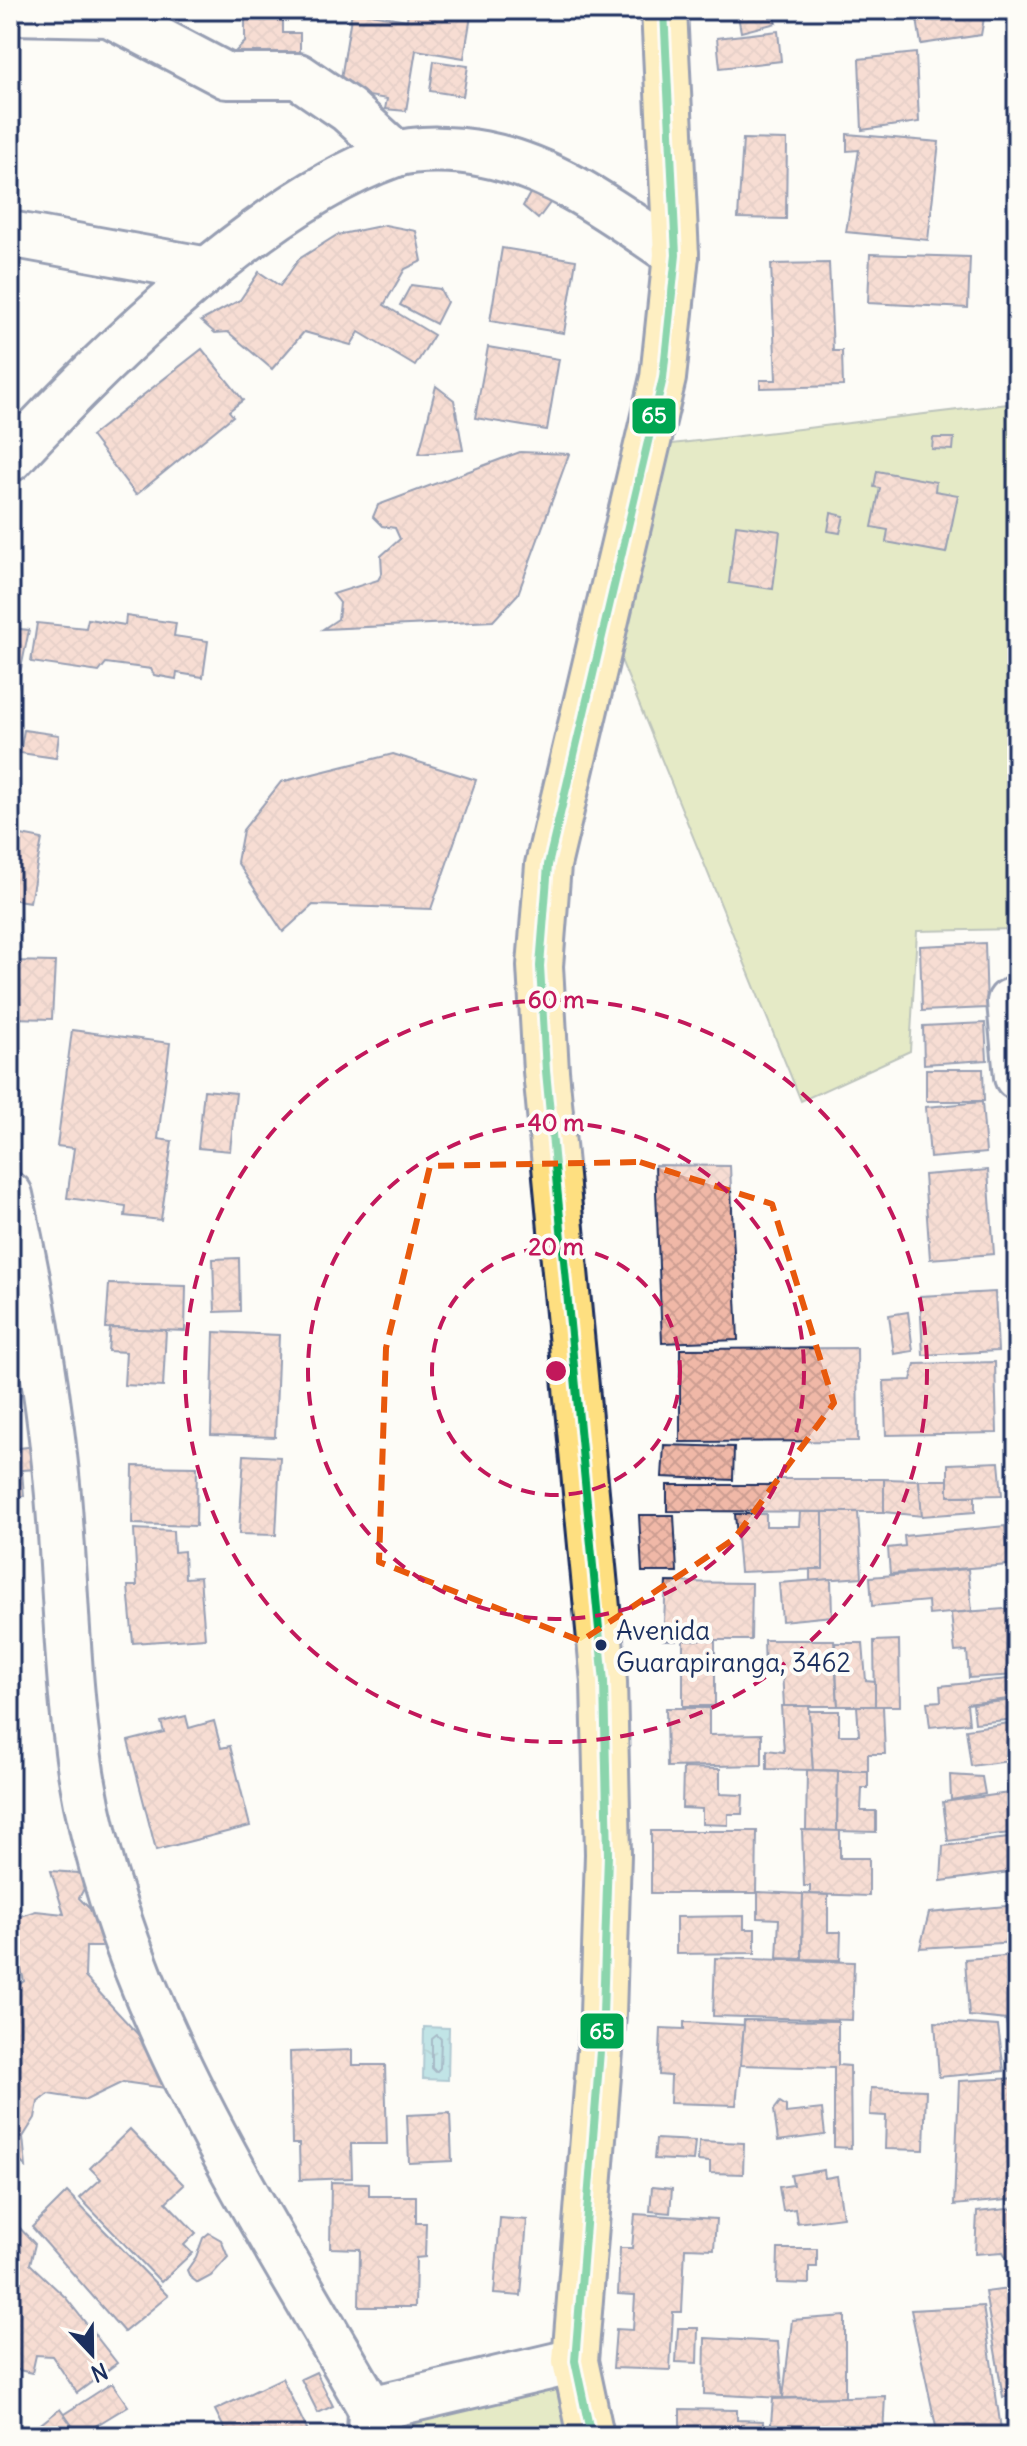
<svg xmlns="http://www.w3.org/2000/svg" width="1027" height="2446" font-family="Delius,sans-serif">
  <defs>
    <pattern id="water-ripples" width="26" height="14" patternUnits="userSpaceOnUse" patternTransform="scale(2)"><rect width="26" height="14" fill="#78c8d1"/><path d="M2 4q2-2 4 0t4 0M15 11q2-2 4 0t4 0" fill="none" stroke="#62a3ad"/></pattern>
    <pattern id="building-cross-hatch" width="8" height="8" patternUnits="userSpaceOnUse" patternTransform="scale(2)"><rect width="8" height="8" fill="#f0b8a7"/><path d="M0 0l8 8M0 8l8-8" fill="none" stroke="#cd9e92"/></pattern>
  </defs>
  <rect width="100%" height="100%" fill="#fdfcf7"/>
  <filter id="ink" filterUnits="userSpaceOnUse"><feTurbulence type="fractalNoise" baseFrequency=".0125" numOctaves="2"/><feDisplacementMap in="SourceGraphic" scale="16" xChannelSelector="R" yChannelSelector="G"/><feConvolveMatrix kernelMatrix="1 2 1 2 8 2 1 2 1" color-interpolation-filters="sRGB"/></filter>
  <g filter="url(#ink)">
    <g fill="#c7d589" stroke="#718274" stroke-width="2">
      <path d="M1017 403V929L917 931 910 1051 801 1101 621 660 664 445Z"/>
      <path d="M558 2388 569 2436H402L403 2416Z"/>
    </g>
    <path fill="url(#water-ripples)" stroke="#538ba3" stroke-width="2" d="M424 2027 449 2028 448 2080 423 2079Z"/>
    <g fill="none" stroke-linecap="round" stroke-linejoin="round">
      <path stroke="#406c8c" stroke-width="2" d="M437 2035 441 2039 440 2068 436 2072 432 2068V2039Z"/>
    </g>
    <g fill="url(#building-cross-hatch)" stroke="#1b2f5e" stroke-width="2">
      <path d="M408 10 471 16 464 58 416 50 406 111 385 109 387 99 339 91 352 11 407 20Z"/>
      <path d="M737 10H771L776 23 741 32Z"/>
      <path d="M930 10H1001L1002 19 984 18 981 35 921 44 917 19 931 17Z"/>
      <path d="M245 18H283V33H300V70L229 71V52H235L245 42Z"/>
      <path d="M778 31 781 61 720 68 717 38Z"/>
      <path d="M916 53 919 122 862 130 859 59Z"/>
      <path d="M434 61 468 66 463 96 430 91Z"/>
      <path d="M847 134 939 142 928 240 846 232 859 150 847 151Z"/>
      <path d="M743 139 787 140 786 219 738 218Z"/>
      <path d="M1017 173V205L1013 206 1008 174Z"/>
      <path d="M534 186 556 195 538 219 523 206Z"/>
      <path d="M385 225 416 231 422 261 405 269 384 305 434 335 415 366 359 332 351 345 304 332 272 369 228 332 215 333 201 321 240 300 259 272 280 286 299 259 337 235Z"/>
      <path d="M502 248 576 260 564 333 490 321Z"/>
      <path d="M870 254 970 257 968 308 868 303Z"/>
      <path d="M829 263 833 351H842L843 386 760 388V380H776L771 264Z"/>
      <path d="M411 285 440 289 447 302 436 324 400 305Z"/>
      <path d="M488 347 559 359 547 430 475 418Z"/>
      <path d="M202 349 243 400 229 411 233 416 136 495 91 436Z"/>
      <path d="M436 386 454 400 463 450 419 454Z"/>
      <path d="M933 438H954L953 450 932 449Z"/>
      <path d="M520 452 569 454 518 594 493 621 323 629 338 619 340 603 333 594 378 580 382 573 381 556 400 539 395 528 382 526 373 517 378 505Z"/>
      <path d="M877 471 936 482 935 491 958 495 946 553 886 542 888 530 872 527 880 488 874 487Z"/>
      <path d="M831 513 844 516 840 533 828 531Z"/>
      <path d="M736 525 780 531 773 589 729 583Z"/>
      <path d="M126 616 176 623 174 636 208 641 203 677 177 673 176 679 154 675 151 669 106 663 99 672 31 662 37 623 86 628 88 619 125 625Z"/>
      <path d="M10 628 29 630 10 722Z"/>
      <path d="M24 730 59 735 56 758 20 753Z"/>
      <path d="M393 754 476 780 431 909 313 905 283 932 237 862 243 830 281 782Z"/>
      <path d="M11 833 42 839 30 902 10 899Z"/>
      <path d="M985 943 987 1008 922 1011 920 946Z"/>
      <path d="M10 961 55 962 52 1019 10 1018Z"/>
      <path d="M985 1023 987 1060 924 1064 923 1026Z"/>
      <path d="M72 1030 170 1043 158 1139 172 1141 161 1220 125 1216 126 1206 67 1198 74 1148 57 1146Z"/>
      <path d="M926 1069H983L984 1101H926Z"/>
      <path d="M204 1090 236 1093 230 1151 198 1148Z"/>
      <path d="M982 1102 986 1153 930 1158 926 1107Z"/>
      <path d="M655 1165 730 1166 738 1340 662 1343Z"/>
      <path d="M988 1170 994 1254 930 1259 924 1175Z"/>
      <path d="M239 1258 240 1311 215 1312 213 1259Z"/>
      <path d="M109 1284 186 1286 185 1331 106 1328Z"/>
      <path d="M995 1292 998 1351 923 1355 920 1296Z"/>
      <path d="M908 1312 913 1351 894 1354 889 1315Z"/>
      <path d="M110 1328 166 1330 163 1387 124 1385 126 1352 108 1351Z"/>
      <path d="M214 1332 279 1335 275 1437 211 1435Z"/>
      <path d="M857 1348 858 1441 680 1442V1349Z"/>
      <path d="M995 1362 997 1433 886 1435 884 1381 911 1380 915 1364Z"/>
      <path d="M664 1445 734 1447 733 1480 662 1477Z"/>
      <path d="M37 1446 39 1469 22 1470 24 1496 10 1497V1453H18L19 1448Z"/>
      <path d="M244 1455 280 1457 276 1535 239 1534Z"/>
      <path d="M999 1462 1002 1495 948 1496V1464Z"/>
      <path d="M133 1466 197 1467 196 1526 132 1524Z"/>
      <path d="M777 1479H884V1512L667 1511V1485H777Z"/>
      <path d="M884 1479 919 1480 922 1516 884 1512Z"/>
      <path d="M919 1480H948V1496H975V1512L922 1516Z"/>
      <path d="M800 1512H823V1569L740 1572 735 1514H766V1526H799Z"/>
      <path d="M823 1512H858L862 1577 810 1581V1569H823Z"/>
      <path d="M639 1515H674L677 1572H642Z"/>
      <path d="M1005 1526 1009 1565 890 1574 888 1548 905 1546 904 1536Z"/>
      <path d="M134 1529 173 1531 174 1552 184 1551 185 1578 200 1577 205 1638 133 1643 128 1586H137Z"/>
      <path d="M968 1569 972 1611 929 1615 928 1601 872 1606 870 1577Z"/>
      <path d="M831 1579 832 1616 782 1621 779 1583Z"/>
      <path d="M666 1582 752 1583 751 1640H663Z"/>
      <path d="M1017 1608V1675L969 1678 967 1651 955 1652 951 1613Z"/>
      <rect x="683" y="1640" width="32" height="66"/>
      <path d="M764 1640H834L838 1706H784L782 1671 765 1672Z"/>
      <path d="M899 1640 900 1706H875L874 1641Z"/>
      <path d="M835 1643H863L866 1681 875 1682V1706H838Z"/>
      <path d="M1017 1678V1698L967 1704 969 1723 930 1727 927 1702 941 1701 940 1686Z"/>
      <path d="M1017 1700V1719L975 1723 973 1704Z"/>
      <path d="M781 1706H809L813 1770 767 1769V1750L784 1752Z"/>
      <path d="M857 1706H883L885 1754H868V1771L813 1770 809 1711H839V1735H859Z"/>
      <path d="M666 1708H709V1735L762 1734V1765L667 1767Z"/>
      <path d="M186 1716 189 1728 214 1721 221 1748 230 1746 250 1826 156 1850 128 1741 164 1732 161 1722Z"/>
      <path d="M1017 1722V1760L971 1766 966 1729Z"/>
      <path d="M683 1768 720 1769V1794L743 1795 742 1814H728V1825L702 1824V1809L682 1808Z"/>
      <path d="M807 1770 838 1771 837 1831 806 1830Z"/>
      <path d="M838 1771H868V1788H862L861 1811H876V1832L837 1831Z"/>
      <path d="M950 1775 982 1777 985 1794 951 1800Z"/>
      <path d="M1017 1792V1832L948 1841 943 1802Z"/>
      <path d="M802 1830 840 1831V1858H869V1896L810 1894V1886H804Z"/>
      <path d="M651 1831H757L756 1893H651Z"/>
      <path d="M1017 1837V1871L941 1881 943 1846Z"/>
      <path d="M51 1871 92 1874 79 1898 109 1928V1947H86L85 1977 143 2040 154 2038 173 2089 123 2082 86 2100 48 2094 38 2102 35 2118 23 2137 26 2167 10 2152V1991L24 1981 18 1957 10 1943 17 1917 36 1911 64 1914Z"/>
      <path d="M758 1892 803 1894 802 1959 777 1958 779 1919 758 1918Z"/>
      <path d="M803 1894 828 1895V1932H841L840 1960 802 1959Z"/>
      <path d="M1017 1905V1942L920 1948 929 1913Z"/>
      <path d="M744 1916V1929H755V1953L676 1954V1917Z"/>
      <path d="M1017 1955V2072H1014L1006 2020 969 2016 965 1959Z"/>
      <path d="M715 1958 854 1962 852 2020 713 2016Z"/>
      <path d="M744 2020 838 2021V2065L850 2066 851 2148 834 2147V2068L741 2065Z"/>
      <path d="M684 2022 744 2025 736 2105 670 2103 671 2076 659 2075 661 2028 684 2029Z"/>
      <path d="M935 2022 998 2026 1004 2071 939 2077Z"/>
      <path d="M352 2050V2065H385L387 2144H351L352 2178 300 2180 299 2144H292L290 2052Z"/>
      <path d="M1017 2078V2199L954 2205 959 2081Z"/>
      <path d="M871 2088 926 2090 924 2150 885 2149 886 2116 870 2115Z"/>
      <path d="M780 2102 786 2106V2113L822 2109 825 2135 778 2141 774 2110Z"/>
      <path d="M450 2113 452 2161 409 2163 407 2115Z"/>
      <path d="M130 2129 184 2185 166 2202 196 2233 184 2245 192 2253 161 2282 80 2198 101 2179 90 2168Z"/>
      <path d="M656 2139 695 2141 693 2161 654 2159Z"/>
      <path d="M699 2141 744 2143 743 2174 710 2173V2162L698 2161Z"/>
      <path d="M824 2170 825 2178 837 2176 843 2217 797 2223 795 2209 783 2211 779 2187 793 2185 791 2175Z"/>
      <path d="M331 2182 369 2183V2196H416V2223H426L425 2257 416 2258 415 2307H359L360 2249 330 2248Z"/>
      <path d="M652 2187 672 2189 670 2213 650 2211Z"/>
      <path d="M67 2192 168 2296 124 2332 32 2227Z"/>
      <path d="M1017 2208V2275L1003 2252 975 2254 977 2212Z"/>
      <path d="M635 2214 716 2219 714 2249 685 2248 682 2312H673L670 2370 613 2368 616 2329 633 2330 635 2295 618 2294 620 2248H632Z"/>
      <path d="M500 2218 527 2220 521 2296 494 2294Z"/>
      <path d="M14 2222 35 2244 30 2264 66 2298 117 2363 77 2393 52 2356 36 2355 32 2373 10 2368V2226Z"/>
      <path d="M209 2233 221 2240 228 2257 211 2276 198 2283 190 2277 187 2270 196 2257 203 2238Z"/>
      <path d="M778 2249H817V2267H809V2284L777 2283Z"/>
      <path d="M1017 2288V2394L1003 2397 985 2292Z"/>
      <path d="M983 2306 1002 2436H938L911 2310Z"/>
      <path d="M845 2316V2397L783 2398 792 2320Z"/>
      <path d="M678 2328H698L697 2363 676 2362Z"/>
      <path d="M705 2338 778 2342 783 2398 704 2394Z"/>
      <path d="M316 2372 333 2406 318 2413 301 2379Z"/>
      <path d="M282 2378 310 2436H228L215 2410Z"/>
      <path d="M112 2383 128 2406 79 2436 64 2414Z"/>
      <path d="M885 2396 883 2436H770L773 2399Z"/>
      <path d="M60 2409 79 2436H29L28 2434Z"/>
      <path d="M680 2409 737 2410V2420L763 2421V2436H680Z"/>
    </g>
    <g fill="none" stroke-linecap="round" stroke-linejoin="round">
      <g stroke="#1b2f5e" stroke-width="50">
        <g id="minor">
          <path d="M10 12 109 14 227 76H298L348 110 396 154"/>
          <path d="M10 234 208 270"/>
          <path d="M10 459C103 358 263 201 393 155 417 147 458 149 483 154 556 168 616 214 676 255"/>
          <path d="M1010 1002 1017 1077"/>
          <path d="M10 1195C32 1295 49 1394 58 1495 66 1587 67 1681 81 1772 119 2004 256 2208 371 2409"/>
          <path d="M370 2436 371 2409 575 2361"/>
        </g>
      </g>
      <g stroke="#1b2f5e" stroke-width="50">
        <path id="major" d="M591 2436 575 2361 603 2014 608 1854 604 1682 546 1071 540 966 548 865 663 378 676 255 664 10"/>
      </g>
      <use href="#minor" stroke="#fdfcf7" stroke-width="44"/>
      <use href="#major" stroke="#fedf80" stroke-width="44"/>
      <g stroke="#fdfcf7" stroke-width="14">
        <path id="bus-1" d="M591 2436 575 2361 603 2014 608 1854 604 1682 546 1071 540 966 548 865 663 378 676 255 664 10"/>
      </g>
      <use href="#bus-1" stroke="#00a651" stroke-width="8"/>
    </g>
  </g>
  <path d="M0 0H1027V2446H0ZM640 1162 772 1204 834 1403 734 1539 581 1641 379 1562 386 1348 430 1166Z" fill="#fdfcf7" fill-opacity=".55" fill-rule="evenodd"/>
  <path fill="none" stroke="#e8590c" stroke-width="6" stroke-dasharray="16 10" stroke-linejoin="round" d="M640 1162 772 1204 834 1403 734 1539 581 1641 379 1562 386 1348 430 1166Z"/>
  <g fill="none" stroke="#c2185b" stroke-width="4" stroke-dasharray="14 10">
    <circle cx="556" cy="1371" r="124"/>
    <circle cx="556" cy="1371" r="248"/>
    <circle cx="556" cy="1371" r="371"/>
  </g>
  <circle fill="#1b2f5e" stroke="#fdfcf7" stroke-width="3" cx="601" cy="1645" r="7"/>
  <g text-anchor="middle" stroke-width="8" stroke-linejoin="round" paint-order="stroke">
    <g font-size="26" fill="#1b2f5e" stroke="#fdfcf7" text-anchor="start">
      <text x="616" y="1640">Avenida<tspan x="616" dy="32">Guarapiranga, 3462</tspan></text>
    </g>
  </g>
  <circle cx="556" cy="1371" r="12" fill="#c2185b" stroke="#fdfcf7" stroke-width="4"/>
  <g font-size="24" text-anchor="middle" font-weight="bold" fill="#c2185b" stroke="#fdfcf7" stroke-width="8" stroke-linejoin="round" paint-order="stroke">
    <text x="556" y="1008">60 m</text>
    <text x="556" y="1131">40 m</text>
    <text x="556" y="1255">20 m</text>
  </g>
  <g stroke="#fdfcf7" stroke-width="3">
    <rect x="631" y="397" width="46" height="38" rx="8" fill="#00a651"/>
    <rect x="579" y="2012" width="46" height="38" rx="8" fill="#00a651"/>
  </g>
  <g font-size="22" text-anchor="middle" font-weight="bold" fill="#fff">
    <text x="654" y="423">65</text>
    <text x="602" y="2039">65</text>
  </g>
  <rect width="1027" height="2446" fill="none" stroke="#fdfcf7" stroke-width="40"/>
  <rect x="20" y="20" width="987" height="2406" fill="none" stroke="#1b2f5e" stroke-width="3" filter="url(#ink)"/>
  <g transform="translate(92 2354) rotate(158)" stroke="#fdfcf7" stroke-width="6" paint-order="stroke">
  <path d="M0-6L14 30L0 20L-14 30Z" fill="#1b2f5e"/>
  <text y="-12" font-size="22" font-weight="bold" text-anchor="middle" fill="#1b2f5e">N</text>
  </g>
</svg>
